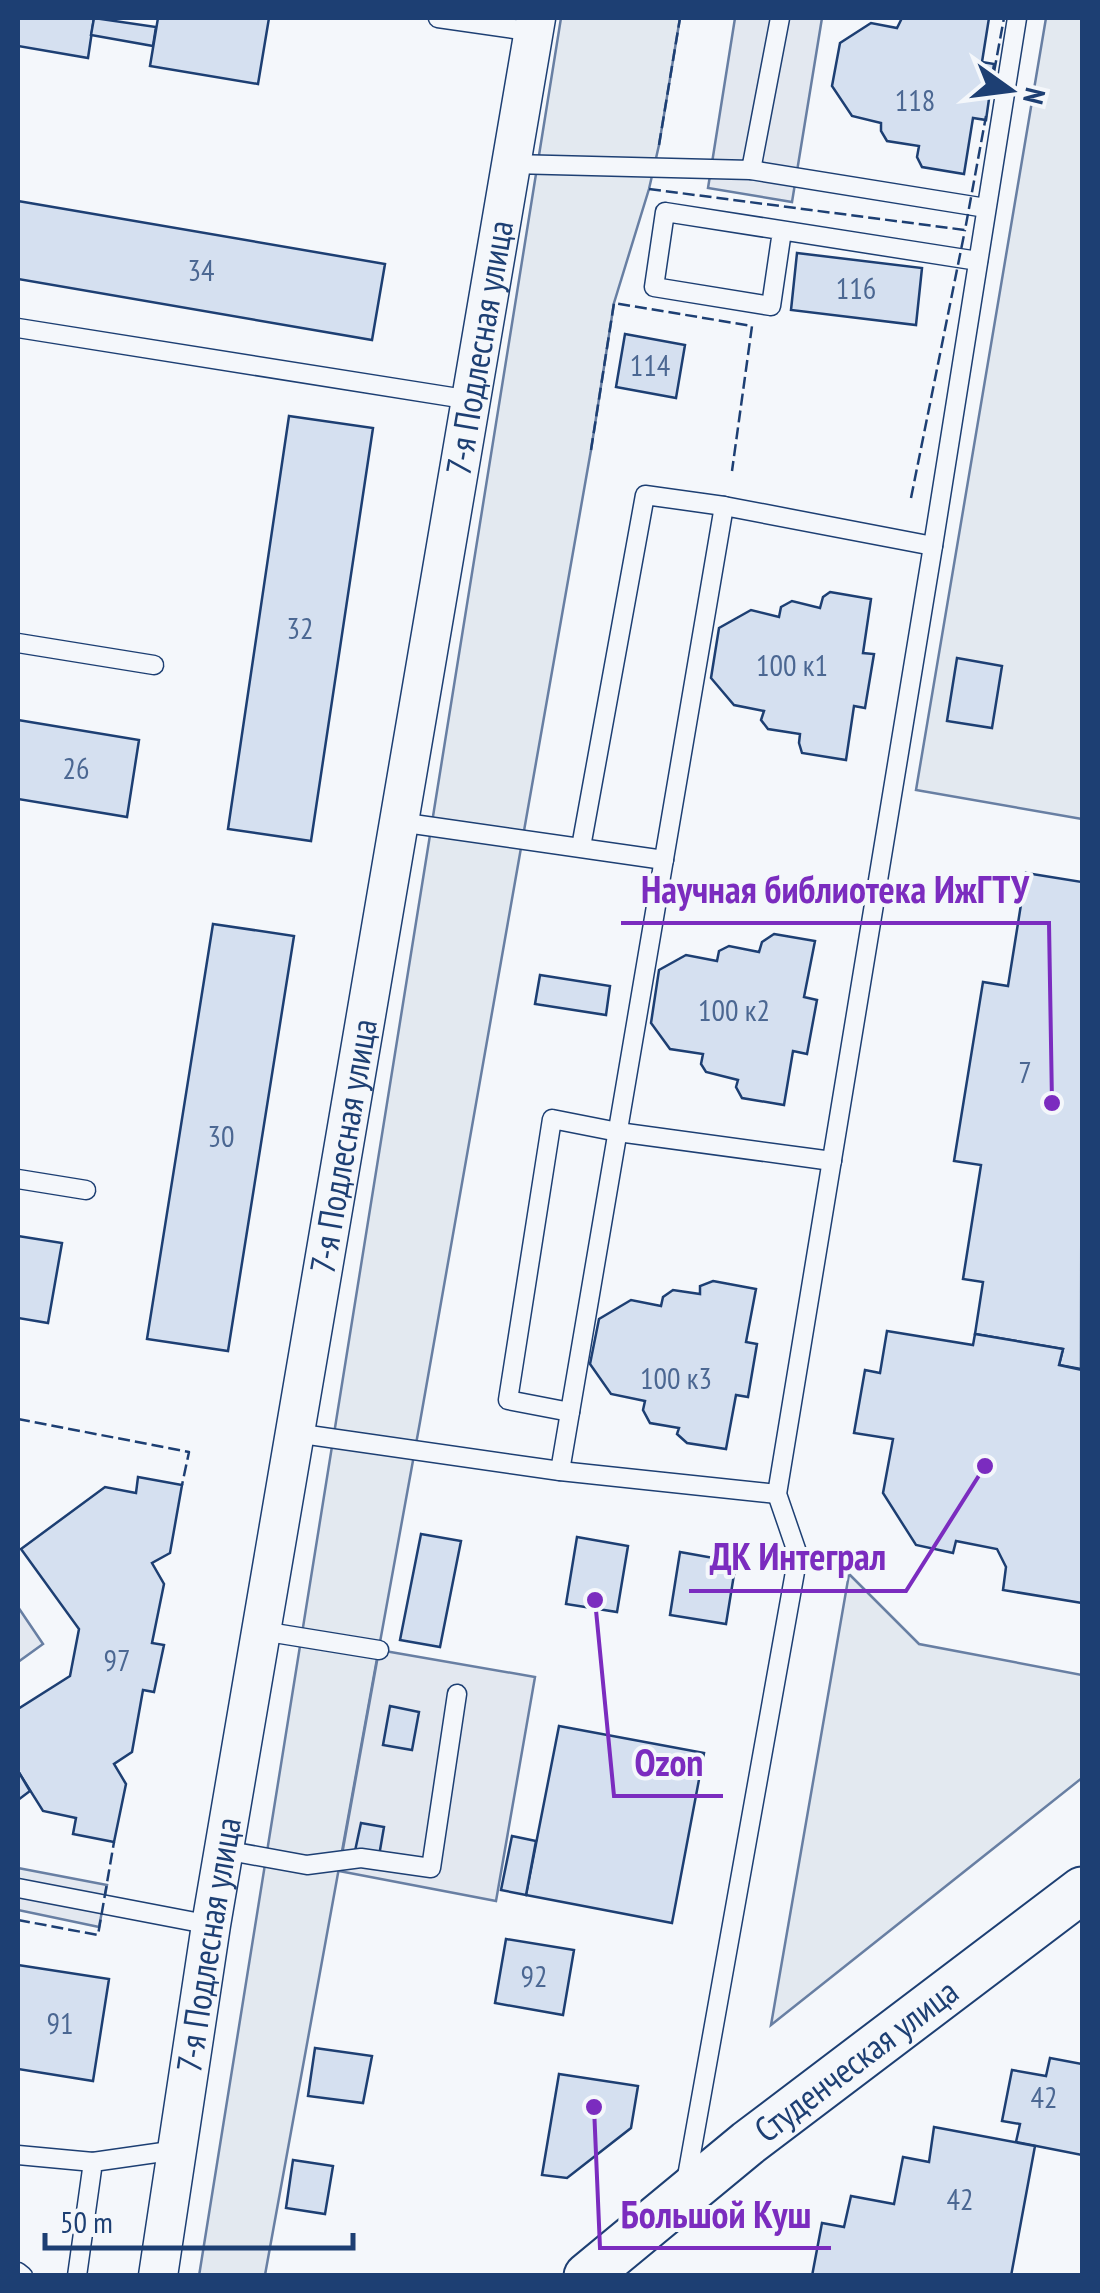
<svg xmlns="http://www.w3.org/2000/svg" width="1100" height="2293" font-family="'PT Sans Narrow',sans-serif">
  <rect width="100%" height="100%" fill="#f4f7fb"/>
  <g fill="#e3e9f0" stroke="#687fa3" stroke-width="2.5">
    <path d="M561 18H680L659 145 649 189 614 303 591 450 420 1422 265 2275 199 2276Z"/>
    <path d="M1046 18H1082V819L916 790Z"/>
    <path d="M849 1574 919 1644 1082 1675V1778L771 2025Z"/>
  </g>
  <g fill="#e3e8f0" stroke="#687fa3" stroke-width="2.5">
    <path d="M735 18H822L792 202 708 188Z"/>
    <path d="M18 1607 43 1644 18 1662Z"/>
    <path d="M379 1650 535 1677 496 1901 339 1871Z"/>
    <path d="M18 1868 107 1885 99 1927 18 1910Z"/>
  </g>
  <g fill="#d5e0f0" stroke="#1d3f73" stroke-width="2.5">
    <path d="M18 18H94L88 58 18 46Z"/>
    <path d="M94 18 156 27 153 46 91 35Z"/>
    <path d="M158 18H269L258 84 150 66Z"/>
    <path d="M902 18H989L982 62 994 64 986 120 973 118 964 174 922 167 917 157 919 146 887 141 881 131V123L852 116 832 86 840 43 871 23 897 28Z"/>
    <path d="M18 201 385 264 372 340 18 279Z"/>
    <path d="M797 253 922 268 916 325 791 310Z"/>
    <path d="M625 334 685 345 676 398 616 387Z"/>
    <path d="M289 416 373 428 311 841 228 829Z"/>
    <path d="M830 592 871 599 863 653 874 654 865 708 854 706 846 760 802 753 799 743 800 734 768 729 761 720 764 711 734 705 711 678 719 628 751 610 779 617 781 607 792 601 820 608 823 597Z"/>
    <path d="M957 658 1002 666 992 728 947 721Z"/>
    <path d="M18 720 139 740 127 817 18 799Z"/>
    <path d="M1026 873 1082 882 1081 1369 1059 1365 1063 1349 975 1334 983 1282 963 1279 981 1165 954 1161 983 982 1008 986Z"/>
    <path d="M213 924 294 936 228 1351 147 1339Z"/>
    <path d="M774 934 815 941 804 997 817 1000 807 1054 793 1051 784 1105 742 1098 736 1087 738 1080 706 1072 701 1064 703 1054 670 1049 651 1023 659 970 686 955 717 961 719 951 729 946 759 952 762 942Z"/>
    <path d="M540 975 610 986 606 1015 535 1004Z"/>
    <path d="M18 1236 62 1243 48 1323 18 1318Z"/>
    <path d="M713 1281 756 1289 746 1342 757 1344 748 1397 736 1395 726 1449 687 1443 677 1434 679 1428 650 1423 643 1410 645 1401 611 1394 590 1364 599 1319 631 1300 661 1306 663 1297 673 1290 700 1294V1286Z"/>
    <path d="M887 1331 973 1345 975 1334 1063 1349 1059 1365 1082 1370V1603L1003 1590 1006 1567 997 1549 956 1541 953 1553 916 1545 883 1493 893 1439 854 1433 865 1370 880 1373Z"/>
    <path d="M138 1477 182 1485 170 1553 152 1563 164 1584 152 1643 164 1645 154 1692 143 1690 132 1752 114 1764 126 1784 114 1842 73 1834 76 1818 43 1811 18 1771V1709L70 1676 79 1629 21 1549 105 1487 136 1493Z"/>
    <path d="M421 1534 461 1541 440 1647 400 1640Z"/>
    <path d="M577 1537 628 1546 617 1612 566 1604Z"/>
    <path d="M680 1552 736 1562 726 1624 670 1615Z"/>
    <path d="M390 1706 419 1712 412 1750 383 1745Z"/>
    <path d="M559 1726 704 1753 672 1923 526 1895Z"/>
    <path d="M18 1771 30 1791 18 1800Z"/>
    <path d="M361 1823 384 1827 379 1856 355 1851Z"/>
    <path d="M512 1836 536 1841 526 1895 501 1890Z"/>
    <path d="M506 1939 574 1950 563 2015 495 2003Z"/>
    <path d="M18 1965 109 1979 93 2081 18 2069Z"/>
    <path d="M315 2048 372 2056 363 2103 308 2096Z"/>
    <path d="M1050 2058 1082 2064V2155L1016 2142 1020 2124 1002 2121 1012 2070 1046 2076Z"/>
    <path d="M559 2074 638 2086 631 2128 567 2178 542 2175Z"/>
    <path d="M934 2127 1035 2146 1011 2276H812L822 2223 844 2227 851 2196 894 2204 903 2157 929 2162Z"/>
    <path d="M293 2160 333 2166 325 2214 286 2208Z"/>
  </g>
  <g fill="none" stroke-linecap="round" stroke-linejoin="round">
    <g stroke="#1d3f73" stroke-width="21">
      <g id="service">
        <path d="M438 18 534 32"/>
        <path d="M512 164 751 170 780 18"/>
        <path d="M751 170 986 208"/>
        <path d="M782 231 771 306 654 287 665 212 978 261"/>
        <path d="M18 328 471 400"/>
        <path d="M18 643 154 665"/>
        <path d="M399 822 664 860"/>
        <path d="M581 847 645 495 724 506"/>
        <path d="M18 1179 86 1190"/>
        <path d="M570 1412 508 1400 552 1119 618 1132 832 1161"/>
        <path d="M295 1433 560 1471 777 1494"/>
        <path d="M560 1471 724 506 933 546"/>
        <path d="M262 1631 379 1650"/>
        <path d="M224 1850 307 1865 361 1858 431 1868 457 1694"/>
        <path d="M18 1888 211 1925"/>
        <path d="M18 2155 93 2162"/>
        <path d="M686 2182 798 1555 777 1494 933 546 1017 18"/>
        <path d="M18 2272 23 2276"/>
        <path d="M77 2276 93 2162 177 2150"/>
      </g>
    </g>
    <g stroke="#1d3f73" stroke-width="41">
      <g id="minor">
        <path id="s1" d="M158 2276 211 1925 536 18"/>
      </g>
    </g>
    <g stroke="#1d3f73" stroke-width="49">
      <g id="tertiary">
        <path id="s2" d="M587 2276 748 2143 1082 1890"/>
      </g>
    </g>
    <use href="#service" stroke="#f4f7fb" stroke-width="18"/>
    <use href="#minor" stroke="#f4f7fb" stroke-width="38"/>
    <use href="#tertiary" stroke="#f4f7fb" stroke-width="45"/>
    <g stroke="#1d3f73" stroke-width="2.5" stroke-dasharray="12 5" stroke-linecap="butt">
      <path d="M994 72 1004 18"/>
      <path d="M659 145 680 18"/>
      <path d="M649 189 965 230 986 116"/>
      <path d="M591 450 614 303 752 326 732 471"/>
      <path d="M911 498 965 230"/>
      <path d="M18 1419 189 1452 182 1485"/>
      <path d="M18 1920 98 1935 114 1842"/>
    </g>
  </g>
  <g text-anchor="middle" stroke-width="8" stroke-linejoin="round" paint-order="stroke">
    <g font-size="30" fill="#4b6792">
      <text x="915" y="111">118</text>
      <text x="201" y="281">34</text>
      <text x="856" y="299">116</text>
      <text x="650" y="376">114</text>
      <text x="300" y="639">32</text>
      <text x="792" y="676">100 к1</text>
      <text x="76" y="779">26</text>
      <text x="734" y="1021">100 к2</text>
      <text x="1025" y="1083">7</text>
      <text x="221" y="1147">30</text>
      <text x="676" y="1389">100 к3</text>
      <text x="117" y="1671">97</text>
      <text x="534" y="1987">92</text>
      <text x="60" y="2034">91</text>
      <text x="1044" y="2108">42</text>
      <text x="960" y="2210">42</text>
    </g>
    <g font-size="35" fill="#1d3f73" stroke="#f4f7fb">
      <text dy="12" stroke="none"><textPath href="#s1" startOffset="1955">7-я Подлесная улица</textPath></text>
      <text dy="12" stroke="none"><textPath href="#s1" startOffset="1145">7-я Подлесная улица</textPath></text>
      <text dy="12" stroke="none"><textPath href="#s1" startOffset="335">7-я Подлесная улица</textPath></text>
      <text dy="12" stroke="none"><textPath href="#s2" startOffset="345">Студенческая улица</textPath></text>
    </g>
  </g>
  <path fill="none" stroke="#7b2cbf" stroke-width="4" d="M1052 1103L1049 923H621M985 1466L906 1591H689M595 1600L614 1796H723M594 2107L600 2248H831"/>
  <g fill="#7b2cbf" stroke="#f4f7fb" stroke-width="4">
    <circle cx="1052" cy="1103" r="10"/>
    <circle cx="985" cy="1466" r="10"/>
    <circle cx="595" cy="1600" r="10"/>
    <circle cx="594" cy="2107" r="10"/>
  </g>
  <g font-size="38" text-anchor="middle" font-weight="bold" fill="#7b2cbf" stroke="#f4f7fb" stroke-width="8" stroke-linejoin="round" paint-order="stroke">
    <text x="835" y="903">Научная библиотека ИжГТУ</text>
    <text x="798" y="1570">ДК Интеграл</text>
    <text x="669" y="1776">Ozon</text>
    <text x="716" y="2228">Большой Куш</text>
  </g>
  <rect width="1100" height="2293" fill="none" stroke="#1d3f73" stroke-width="40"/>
  <g transform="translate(1010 90) rotate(104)" stroke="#f4f7fb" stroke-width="8" paint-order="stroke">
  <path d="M0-8L18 38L0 25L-18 38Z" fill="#1d3f73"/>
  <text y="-15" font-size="28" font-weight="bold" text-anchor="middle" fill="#1d3f73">N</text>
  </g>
  <path d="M45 2233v15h308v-15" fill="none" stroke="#1d3f73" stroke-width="5"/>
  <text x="60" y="2233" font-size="30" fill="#1d3f73" stroke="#f4f7fb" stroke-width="8" paint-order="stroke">50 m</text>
</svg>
